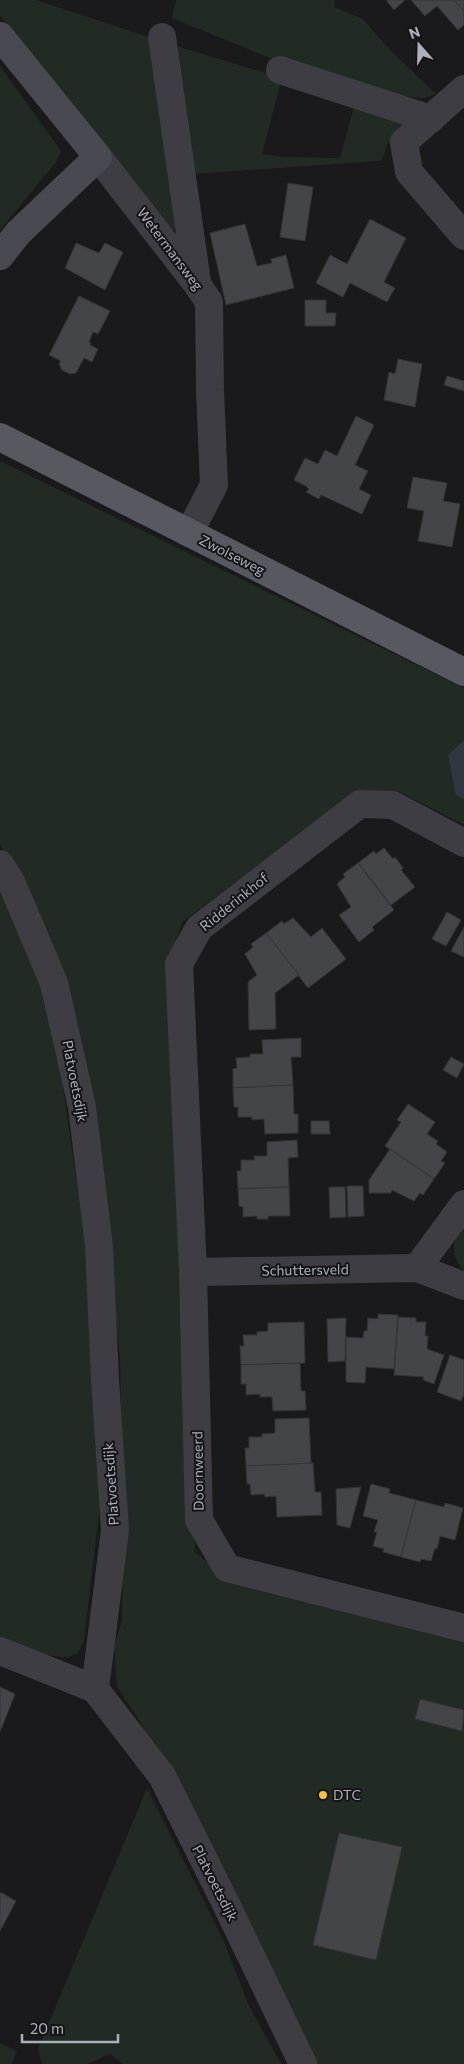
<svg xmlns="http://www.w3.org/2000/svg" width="464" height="2064" font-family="Commissioner,sans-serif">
  <rect width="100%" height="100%" fill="#1a1a1c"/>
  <g fill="#212b23">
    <path d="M0 0H36L155 39 179 226 170 233 0 15Z"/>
    <path d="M176 0H335L334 7 363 19 390 50 436 94 424 98 382 94 285 64 172 18Z"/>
    <path d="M173 45 282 78 262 154 284 157 340 158 354 107 403 123 405 134 387 144 382 160 378 161 192 174Z"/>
    <path d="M0 66 61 151 57 161 0 230Z"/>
    <path d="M0 461 464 688V825L400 792 358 790 182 922 174 949 195 1552 226 1577 464 1640V2064H317L303 2049 229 1878 134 1712 117 1687 114 1645 122 1621 123 1509 120 1357 95 1147 29 903 0 844Z"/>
    <path d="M0 893 36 963 61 1073 91 1283 104 1472 84 1640C82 1643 81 1648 79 1651 65 1668 17 1644 0 1637Z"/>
    <path d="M464 1218V1271C447 1254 455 1236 464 1218Z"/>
    <path d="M147 1788 223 1939 249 2006 281 2064H123L110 2054 87 2064H42L38 2049Z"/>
    <path d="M0 2043 17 2051 12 2064H0Z"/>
  </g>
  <path fill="#2f3841" d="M464 740V799L456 795 448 755Z"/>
  <g fill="#444549" stroke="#343438">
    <path d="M386 0H405L394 10Z"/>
    <path d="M411 0H454L464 11V25L458 30 437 6 425 16Z"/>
    <path d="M454 0H464V11Z"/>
    <path d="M288 183 313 187 305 241 280 237Z"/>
    <path d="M370 219 406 238 384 282 395 288 387 302 350 283 343 297 316 283 330 255 347 264Z"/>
    <path d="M245 224 257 266 272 263 271 259 286 255 294 288 226 305 210 233Z"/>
    <path d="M76 243 99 253 105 243 123 252 105 290 65 268Z"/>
    <path d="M79 296 110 311 98 334 93 332 89 342 91 343 90 345 98 349 92 362 84 358 76 373 70 374 62 370 59 364 61 361 49 355Z"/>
    <path d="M305 300H326V313H336L335 326H305Z"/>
    <path d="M398 359 422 364 415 407 384 400 389 372 395 374Z"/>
    <path d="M447 376 464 381V391L444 385Z"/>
    <path d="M356 416 374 425 355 465 368 471 359 489 371 495 362 514 321 495 319 499 306 492 309 489 306 486 294 480 305 458 318 464 325 450 337 456Z"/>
    <path d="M413 477 447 483 443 501 460 504 452 547 418 541 424 511 407 508Z"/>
    <path d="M384 848 393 859 395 857 403 868 401 870 415 887 391 905 358 863 374 851 376 854Z"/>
    <path d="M358 863 394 910 372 927 374 930 359 942 339 915 351 907 337 884 345 877 343 874Z"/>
    <path d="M447 912 461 920 446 946 432 939Z"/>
    <path d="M293 918 311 937 322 928 346 959 308 988 266 933 282 921 284 924Z"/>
    <path d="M464 927V957L451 951Z"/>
    <path d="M266 933 299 975 275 993 276 1029 249 1030 248 982 257 975 245 954 253 947 251 944Z"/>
    <path d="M301 1038V1057H291L293 1085 233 1088V1069L237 1068 236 1058 250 1057V1054H263L262 1040Z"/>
    <path d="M451 1057 464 1064 457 1078 443 1070Z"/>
    <path d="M293 1085 294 1114H298V1133L265 1134 264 1119 252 1120V1117H238V1107H234L233 1088Z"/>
    <path d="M408 1104 435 1122 427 1134 438 1141 436 1144 447 1152 441 1161 445 1163 434 1179 385 1146 401 1122 397 1120Z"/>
    <path d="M311 1121H329L330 1134H311Z"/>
    <path d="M297 1140 298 1157 288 1158 289 1187 238 1189 237 1171H241V1160H255L254 1156H267V1142Z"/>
    <path d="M390 1149 434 1179 423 1195 420 1193 414 1201 392 1190 391 1193H369V1180Z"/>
    <path d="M347 1186H363L364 1216 348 1217Z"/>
    <path d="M289 1187 290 1216H268V1219H257V1216L243 1217V1207L239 1206 238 1189Z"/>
    <path d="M329 1187H345L346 1217 330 1218Z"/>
    <path d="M378 1314 398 1315 394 1369 366 1367 365 1383 346 1382V1337L363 1338 364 1331H367L368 1318 378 1319Z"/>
    <path d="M398 1317 416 1318V1322H426L425 1336H428L427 1349 444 1355 434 1384 423 1380 424 1377 394 1375Z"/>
    <path d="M346 1318 345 1361 328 1362 327 1319Z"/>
    <path d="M304 1322 305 1363 241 1365 240 1346H244L243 1335H257V1332L268 1331V1323Z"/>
    <path d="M450 1355 464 1360V1394L461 1401 437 1392Z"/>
    <path d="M300 1363 301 1391H305L306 1410 273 1411 272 1397H260V1394L246 1395V1384H241V1365Z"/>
    <path d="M309 1418 311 1464 246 1466 245 1448H249V1437H262V1434L275 1433V1419Z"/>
    <path d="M313 1463 315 1492H321L322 1515 277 1517 276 1496 265 1497 264 1494 251 1495 250 1484H247L246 1466Z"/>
    <path d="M371 1484 390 1489 389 1493 416 1500 401 1557 383 1552 384 1549 373 1546 377 1532H374L378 1520 363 1516Z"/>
    <path d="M361 1487 350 1528 337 1525 336 1489Z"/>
    <path d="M416 1500 444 1507 445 1503 463 1508 455 1540 440 1536 437 1549 435 1548 431 1561 421 1559 420 1562 401 1557Z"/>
    <path d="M0 1687 15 1694 0 1732Z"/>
    <path d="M420 1699 464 1710 462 1731 415 1719Z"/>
    <path d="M339 1833 402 1847 376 1960 313 1945Z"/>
    <path d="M0 1892 16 1901 0 1931Z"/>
  </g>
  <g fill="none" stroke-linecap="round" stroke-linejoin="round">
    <g stroke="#3d3d43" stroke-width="28">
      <path d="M162 37 197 282"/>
      <path d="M280 70 431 119"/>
      <path d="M464 89 404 142 409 172 464 236"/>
      <path d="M98 157 197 284 209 302 210 390 214 485 189 533"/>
      <path d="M464 843 393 805 360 804 199 928 179 964 193 1272 199 1520 227 1568 464 1628"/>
      <path d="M0 864 12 884 54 983 82 1107 99 1246 105 1380 115 1530 95 1689 162 1776 226 1904 303 2064"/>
      <path d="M417 1268 464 1204"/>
      <path d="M193 1272 417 1268 464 1286"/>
      <path d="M0 1651 95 1689"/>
    </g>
    <path stroke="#494a51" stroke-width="28" d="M0 36 98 157 18 233 0 256"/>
    <path stroke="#575860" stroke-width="28" d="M0 437 464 672"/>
  </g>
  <circle fill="#f6c339" stroke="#151517" stroke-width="2" cx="323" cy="1795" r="5"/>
  <g text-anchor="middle" stroke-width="4" stroke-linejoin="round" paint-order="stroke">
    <g font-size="14" fill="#acb0bc" stroke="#151517">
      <text transform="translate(170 249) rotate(53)" y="5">Wetermansweg</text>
      <text transform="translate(232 555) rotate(27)" y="5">Zwolseweg</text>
      <text transform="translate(234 902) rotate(-39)" y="5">Ridderinkhof</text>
      <text transform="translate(75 1081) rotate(79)" y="5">Platvoetsdijk</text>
      <text transform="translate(305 1270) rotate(-1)" y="5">Schuttersveld</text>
      <text transform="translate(198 1471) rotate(-91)" y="5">Doornweerd</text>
      <text transform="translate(111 1484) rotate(-94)" y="5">Platvoetsdijk</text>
      <text transform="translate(215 1883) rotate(63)" y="5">Platvoetsdijk</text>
    </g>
    <g font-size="14" fill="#acb0bc" stroke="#151517" text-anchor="start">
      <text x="333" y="1800">DTC</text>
    </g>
  </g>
  <g transform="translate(419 45) rotate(340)" stroke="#151517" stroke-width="4" paint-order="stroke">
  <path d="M0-4L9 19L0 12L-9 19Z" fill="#acb0bc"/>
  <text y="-8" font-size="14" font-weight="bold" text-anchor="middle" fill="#acb0bc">N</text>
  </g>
  <path d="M22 2034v8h96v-8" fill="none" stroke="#acb0bc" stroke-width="2.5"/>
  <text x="30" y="2034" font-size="15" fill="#acb0bc" stroke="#151517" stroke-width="4" paint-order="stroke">20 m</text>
</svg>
